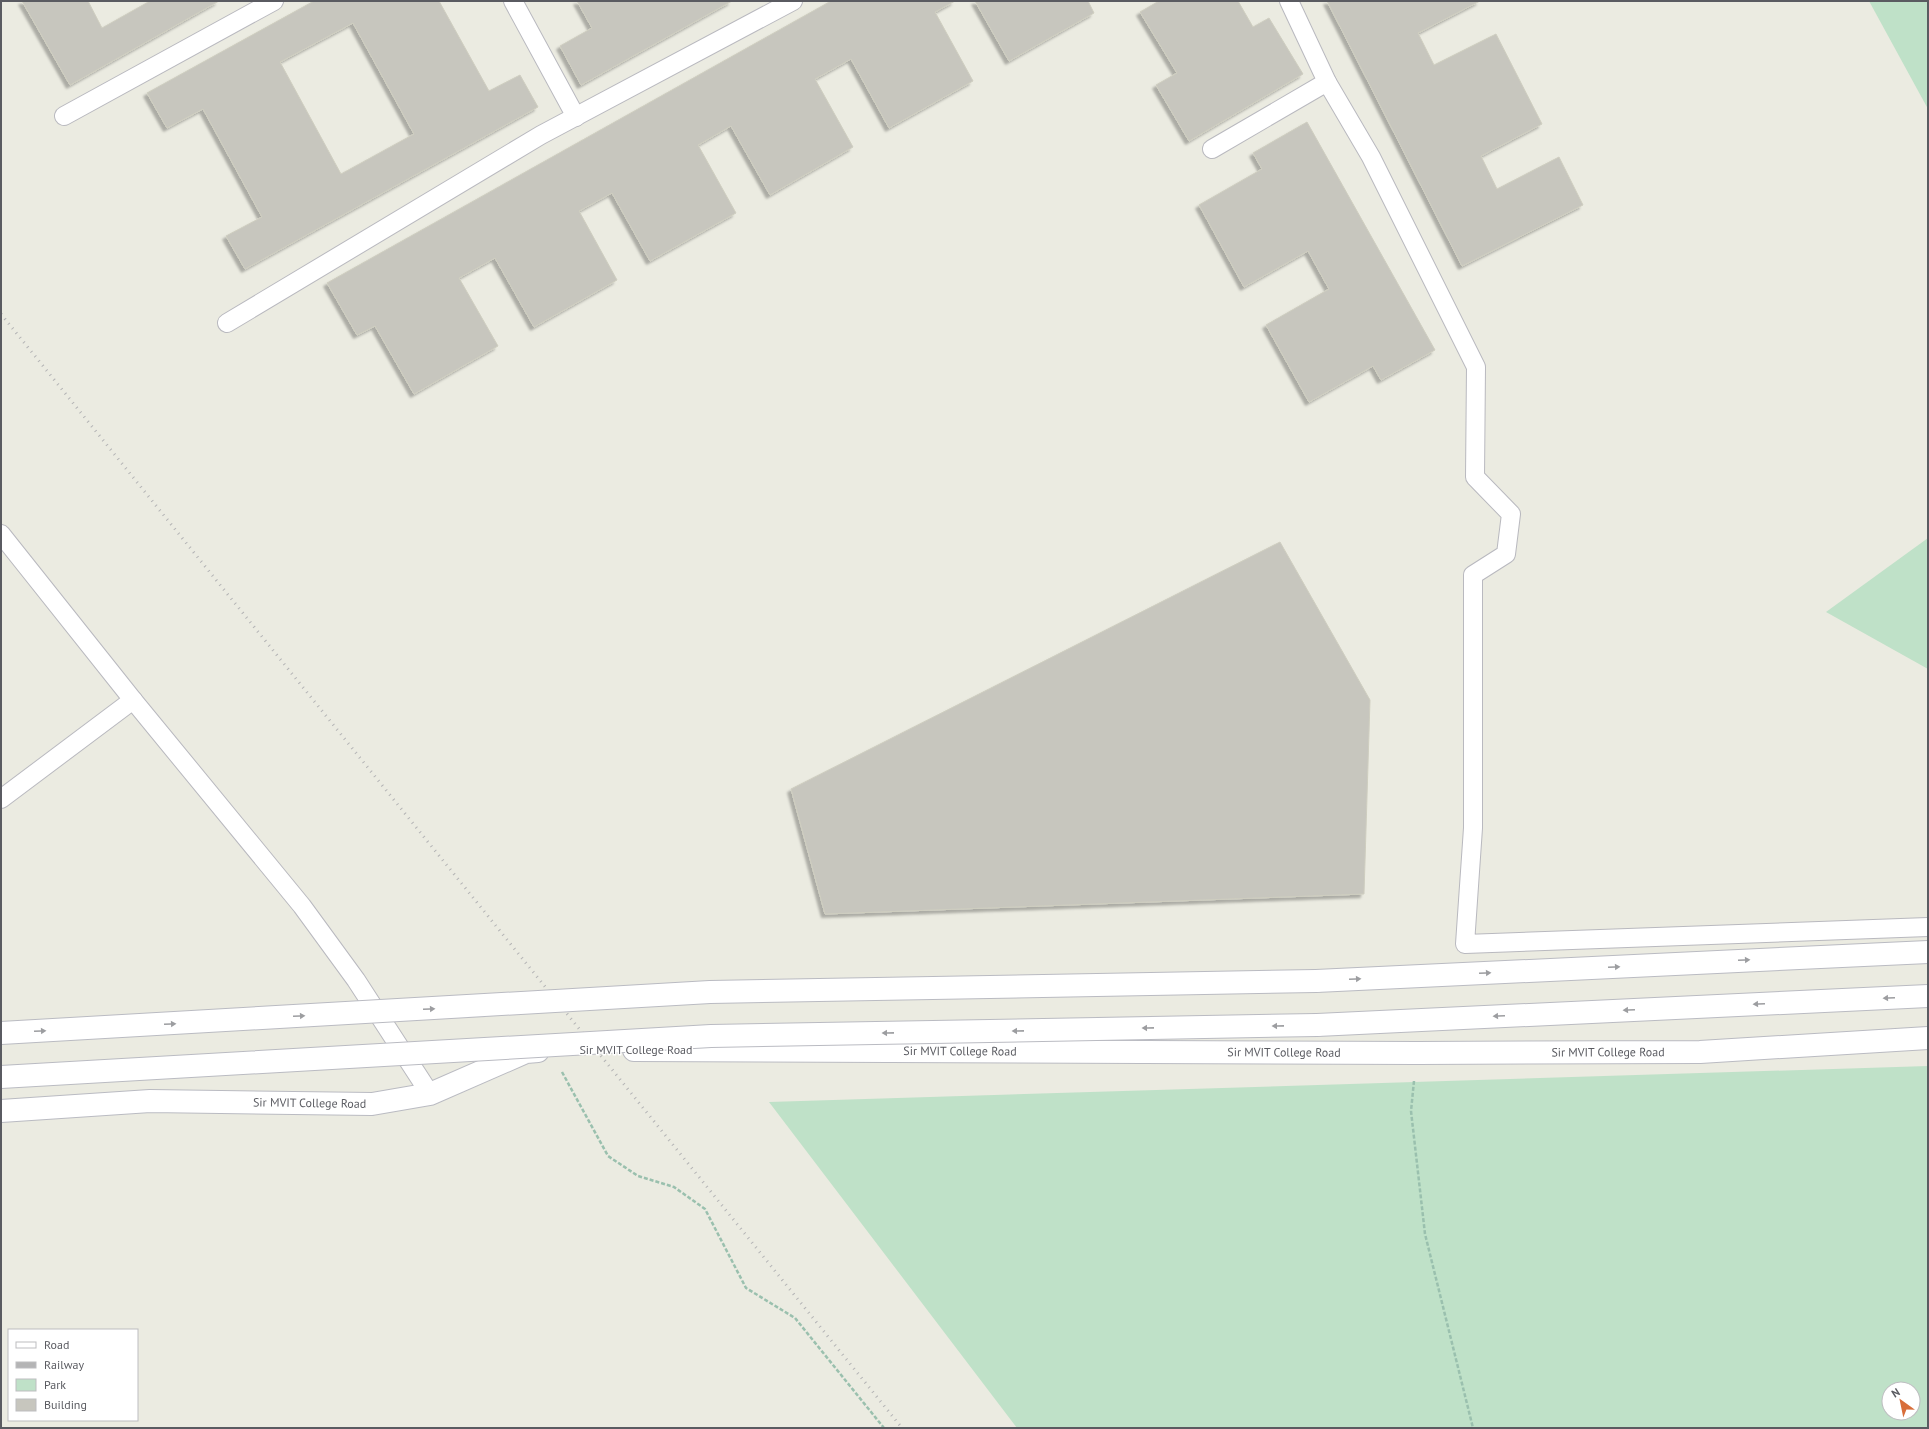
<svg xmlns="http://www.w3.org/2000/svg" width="1929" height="1429" font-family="'PT Sans',sans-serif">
  <defs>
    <filter id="shadow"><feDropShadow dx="-3.5" dy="3.5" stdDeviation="1" flood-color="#0004"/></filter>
  </defs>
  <rect width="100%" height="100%" fill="#ebebe1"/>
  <g fill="#bfe1c8" fill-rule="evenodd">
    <path d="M1869 1H1928V109Z"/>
    <path d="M1928 538V669L1826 612Z"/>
    <path d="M1928 1066V1428H1017L769 1102ZM1889 1389H1913V1413H1889Z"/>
  </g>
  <g fill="#c7c6be" stroke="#cfcec0" fill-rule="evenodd" filter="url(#shadow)">
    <path d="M22 1H88L102 28 150 1H219L70 85Z"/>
    <path d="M314 1H439L489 91 520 75 538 107 245 269 226 236 262 217 203 109 167 128 147 93ZM353 23 414 134 341 174 280 62Z"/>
    <path d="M577 1H732L581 85 560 46 592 28Z"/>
    <path d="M831 1H955L935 12 973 81 889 128 851 59 815 79 853 147 770 195 731 126 698 145 736 213 650 261 612 193 579 211 617 280 534 327 495 258 459 278 498 346 414 394 375 326 357 335 327 283Z"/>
    <path d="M975 1H1088L1094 13 1009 61Z"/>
    <path d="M1159 1H1238L1253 27 1269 18 1303 74 1189 141 1156 85 1177 73 1140 12Z"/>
    <path d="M1327 1H1480L1418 33 1434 65 1496 34 1542 124 1481 156 1497 189 1559 157 1583 205 1462 266Z"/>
    <path d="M1307 122 1435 350 1381 380 1373 366 1309 402 1266 325 1329 289 1308 251 1244 287 1199 205 1262 169 1253 153Z"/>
    <path d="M1280 542 1370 700 1364 894 825 914 791 789Z"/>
  </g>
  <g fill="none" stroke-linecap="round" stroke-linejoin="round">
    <g stroke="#b9b9bf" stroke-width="20">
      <g id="lane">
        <path d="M513 1 576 117"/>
        <path d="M1289 1 1327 82"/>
        <path d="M64 116 274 1"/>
        <path d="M1212 149 1327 82 1371 157 1476 367 1475 477 1511 514 1506 554 1473 575V828L1465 944 1928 927"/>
        <path d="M227 323 541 135 793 1"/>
        <path d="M1 534 133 700 302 906 356 980 430 1094"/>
        <path d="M1 799 133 700"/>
      </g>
    </g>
    <g stroke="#babbc2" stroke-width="24">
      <g id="secondary">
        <path d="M1316 981 1928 952"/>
        <path d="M1317 1025 1928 996"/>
        <path id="s1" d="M634 1050 1417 1053 1700 1052 1928 1038"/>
        <path id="s2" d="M1 1111 150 1101 372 1104 430 1094 526 1052 538 1051"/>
      </g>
    </g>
    <g stroke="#9ac0ae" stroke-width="2.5" stroke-dasharray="4 2" stroke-linecap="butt">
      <path d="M562 1072 608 1156 638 1176 674 1187 705 1209 746 1288 795 1318 884 1428"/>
      <path d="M1414 1081 1411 1111 1425 1234 1473 1428"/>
    </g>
    <use href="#lane" stroke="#fff" stroke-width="18"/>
    <use href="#secondary" stroke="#fff" stroke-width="22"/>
    <path stroke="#b4b4b5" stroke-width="3" stroke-dasharray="1 5" stroke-linecap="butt" d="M1 314 902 1428"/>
    <g stroke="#babbc2" stroke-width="24" stroke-linecap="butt">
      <g id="secondary-bridge">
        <path d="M1 1033 710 992 1316 981"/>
        <path d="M1 1077 711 1036 1317 1025"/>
      </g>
    </g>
    <use href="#secondary-bridge" stroke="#fff" stroke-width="22"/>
  </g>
  <defs><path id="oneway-solid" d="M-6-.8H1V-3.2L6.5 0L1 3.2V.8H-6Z"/></defs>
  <g fill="#9c9da0">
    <use href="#oneway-solid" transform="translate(1744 960) rotate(-3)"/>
    <use href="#oneway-solid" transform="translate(1614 967) rotate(-3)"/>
    <use href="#oneway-solid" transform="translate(1485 973) rotate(-3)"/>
    <use href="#oneway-solid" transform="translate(1355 979) rotate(-3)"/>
    <use href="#oneway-solid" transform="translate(1889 998) rotate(177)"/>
    <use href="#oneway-solid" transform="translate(1759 1004) rotate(177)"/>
    <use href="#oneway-solid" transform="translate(429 1009) rotate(-3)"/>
    <use href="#oneway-solid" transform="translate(1629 1010) rotate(177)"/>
    <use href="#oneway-solid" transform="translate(299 1016) rotate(-3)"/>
    <use href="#oneway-solid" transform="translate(1499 1016) rotate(177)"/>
    <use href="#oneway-solid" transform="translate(170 1024) rotate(-3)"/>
    <use href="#oneway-solid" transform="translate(1278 1026) rotate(179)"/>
    <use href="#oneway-solid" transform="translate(1148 1028) rotate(179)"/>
    <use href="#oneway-solid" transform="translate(40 1031) rotate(-3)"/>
    <use href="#oneway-solid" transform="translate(1018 1031) rotate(179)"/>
    <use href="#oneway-solid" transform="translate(888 1033) rotate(179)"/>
  </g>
  <g text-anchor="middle" stroke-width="3" stroke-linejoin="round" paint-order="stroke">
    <g font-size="12" fill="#5a5b61" stroke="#fff">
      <text x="636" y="1054">Sir MVIT College Road</text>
      <text dy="4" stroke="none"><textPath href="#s1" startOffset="326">Sir MVIT College Road</textPath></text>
      <text dy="4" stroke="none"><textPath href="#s1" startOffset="650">Sir MVIT College Road</textPath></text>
      <text dy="4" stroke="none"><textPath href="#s1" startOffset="974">Sir MVIT College Road</textPath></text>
      <text dy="4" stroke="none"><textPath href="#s2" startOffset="309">Sir MVIT College Road</textPath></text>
    </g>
  </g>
  <rect width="1929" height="1429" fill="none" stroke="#5a5b61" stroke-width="4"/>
  <rect x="8" y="1329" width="130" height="92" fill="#ffffff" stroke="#bdbdc0"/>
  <rect x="16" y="1342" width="20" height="6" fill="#ffffff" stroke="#bdbdc0"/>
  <text x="44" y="1349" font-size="12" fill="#5a5b61">Road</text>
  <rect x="16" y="1362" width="20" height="6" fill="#b4b4b5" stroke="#bdbdc0"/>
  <text x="44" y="1369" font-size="12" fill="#5a5b61">Railway</text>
  <rect x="16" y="1379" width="20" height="12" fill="#bfe1c8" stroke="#bdbdc0"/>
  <text x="44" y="1389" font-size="12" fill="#5a5b61">Park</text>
  <rect x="16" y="1399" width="20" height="12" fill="#c7c6be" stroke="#bdbdc0"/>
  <text x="44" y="1409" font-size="12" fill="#5a5b61">Building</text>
  <g transform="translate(1901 1401) rotate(327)"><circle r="19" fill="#ffffff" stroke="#bdbdc0"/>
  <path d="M0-3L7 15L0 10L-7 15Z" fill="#d86e3a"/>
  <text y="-6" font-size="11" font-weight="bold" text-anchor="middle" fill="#5a5b61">N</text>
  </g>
</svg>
